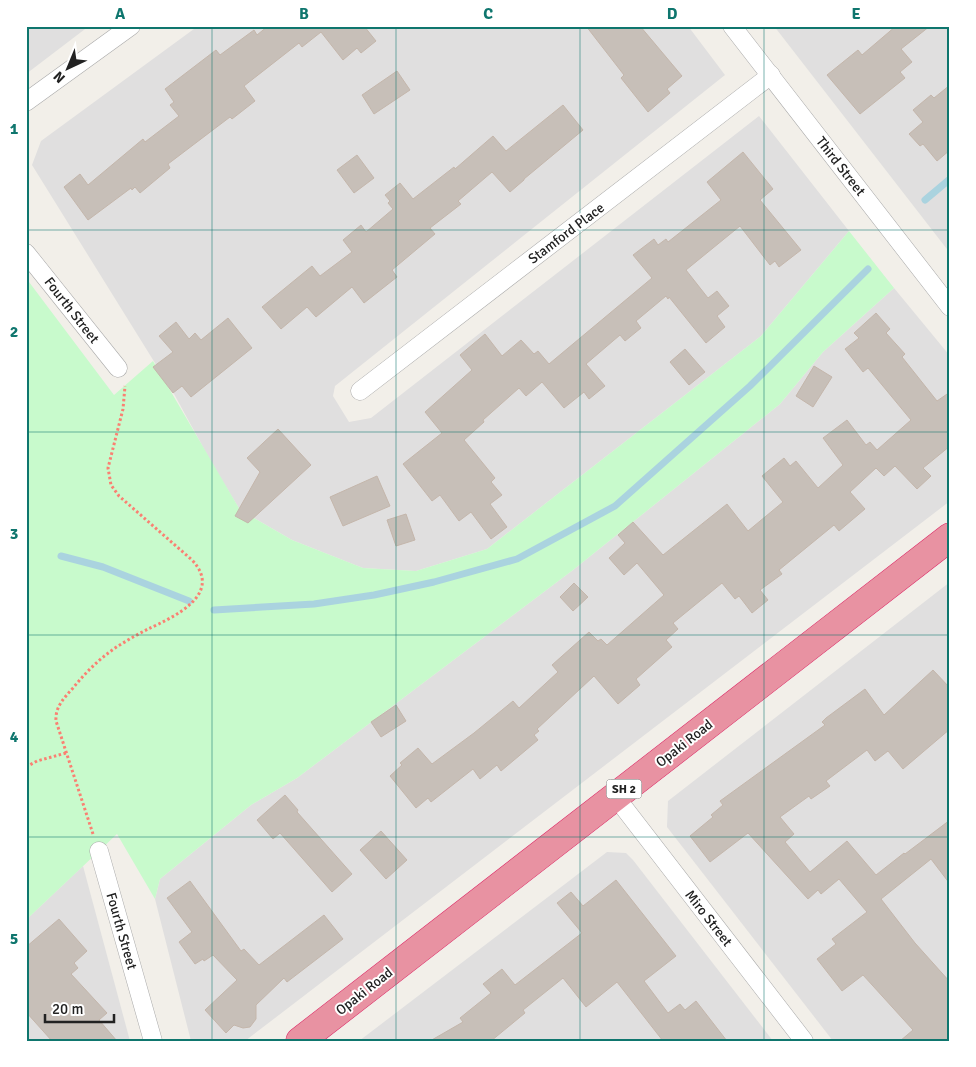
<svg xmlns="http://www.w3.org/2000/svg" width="976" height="1067" font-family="Signika,sans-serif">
  <rect width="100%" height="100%" fill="#f2efe9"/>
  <g fill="#e0dfdf">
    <path d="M26 26H89L26 74Z"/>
    <path d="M198 26H688L725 75 335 386 333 396 349 422 371 418 759 116 849 231 761 336 487 549 416 571 363 568 292 540 240 510 210 460 173 392 32 165 41 141Z"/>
    <path d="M774 26H950V253Z"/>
    <path d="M894 288 950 356V501L245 1041H191L155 899 160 879 251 805 297 778 573 570 780 404 823 352Z"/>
    <path d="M950 582V1041H833L667 827 668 801Z"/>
    <path d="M607 852 626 853 633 860 773 1041H359Z"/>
    <path d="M83 866 130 1041H26V920Z"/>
  </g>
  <path fill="#c8facc" d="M849 231 894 288 823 352 780 404 573 570 297 778 251 805 160 879 155 899 117 834 26 920V278L114 395 153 361 240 510 292 540 363 568 416 571 487 549 761 336Z"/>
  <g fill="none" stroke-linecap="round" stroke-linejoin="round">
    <g stroke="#aad3df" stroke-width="7">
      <path d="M925 200 950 179"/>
      <path d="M61 556 103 567 189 601"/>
      <path d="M214 610 314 604 374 595 434 582 517 559 615 506 750 386 868 269"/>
    </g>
  </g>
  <g fill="#c7bfb8" stroke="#c4b6ab">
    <path d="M268 26H364L376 41 361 53 357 48 343 60 321 32 302 47 299 43 244 86 255 101 232 119 230 117 168 164 170 168 140 193 135 187 132 190 131 188 88 220 64 187 80 174 88 185 143 139 145 142 179 116 170 105 174 102 165 89 216 50 220 55 254 30 257 35Z"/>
    <path d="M586 26H640L682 76 667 89 670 93 648 112 621 78 624 75Z"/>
    <path d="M896 26H930L901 49 912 62 900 72 905 78 860 114 827 75 858 50 862 55Z"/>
    <path d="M397 71 410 90 374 114 362 95Z"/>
    <path d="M950 85V150L937 161 923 144 920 146 909 134 923 122 913 110 931 95 934 98Z"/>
    <path d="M563 105 583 130 524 179V180L510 192 492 172 458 201 461 204 430 228 435 234 392 270 397 277 364 303 352 287 316 317 307 307 281 329 262 307 312 266 320 276 352 252 343 240 361 225 366 232 393 209 388 203 390 201 385 195 400 183 413 199 454 167 455 169 493 136 506 151Z"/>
    <path d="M743 152 773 189 760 200 801 250 779 267 775 261 770 265 740 226 686 270 708 298 717 291 729 306 717 316 725 327 706 343 669 297 668 299 666 296 636 321 641 328 625 341 620 335 586 364 605 386 589 399 584 392 564 408 542 382 526 396 519 388 483 420 484 422 464 440 495 478 491 482 502 495 490 504 507 527 491 539 471 512 459 521 440 495 432 501 403 464 442 433 425 412 472 370 460 355 485 334 502 356 521 340 534 354 538 351 549 364 652 278 633 255 654 239 658 245 666 239 668 242 721 200 707 182Z"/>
    <path d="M357 155 374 178 354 193 337 170Z"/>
    <path d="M876 313 890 329 886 333 905 354 902 357 937 401 950 392V446L923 468 931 476 917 489 895 466 884 476 876 468 850 492 865 509 839 531 834 525 779 570 782 574 760 590 768 600 752 613 739 596 735 599 722 583 673 623 678 629 666 640 672 647 636 679 640 685 618 704 594 676 537 729 539 731 534 735 538 740 501 771 497 765 480 779 473 769 431 802 428 798 416 808 390 776 402 765 400 763 418 748 432 764 474 733 513 701 519 708 558 672 552 665 589 632 598 641 601 639 607 645 664 595 637 563 624 575 609 558 625 543 618 535 633 522 663 555 727 504 748 531 783 502 762 476 784 458 790 466 796 461 818 488 843 465 823 438 847 420 866 445 870 442 877 450 911 420 868 368 863 372 845 349 859 338 854 333Z"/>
    <path d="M228 318 252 348 191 397 182 386 173 393 153 367 173 352 159 336 176 322 189 339 195 333 201 340Z"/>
    <path d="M685 349 705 372 689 385 670 362Z"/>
    <path d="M814 366 832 377 813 407 796 396Z"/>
    <path d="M278 429 311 465 248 523 235 516 260 472 247 458Z"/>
    <path d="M377 476 390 506 343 526 330 497Z"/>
    <path d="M406 514 415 540 396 546 387 520Z"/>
    <path d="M574 583 588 597 573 611 560 597Z"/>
    <path d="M933 670 950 688V729L903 769 888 751 875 761 867 750 826 781 830 786 811 799 809 796 780 817 794 834 785 842 810 872 847 841 876 875 904 853 905 854 950 820V884L931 859 881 899 915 943 950 982V1041H900L913 1030 863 975 842 991 817 959 836 944 832 939 867 912 839 879 821 894 818 890 808 899 748 833 710 862 690 836 713 817 711 815 723 805 720 801 825 725 822 722 826 718 865 689 884 715Z"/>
    <path d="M396 705 406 721 381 737 371 722Z"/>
    <path d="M285 795 298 810 297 812 352 874 332 892 280 833 273 839 257 820Z"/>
    <path d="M381 831 407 860 386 879 360 850Z"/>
    <path d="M616 880 676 956 644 981 668 1013 680 1004 685 1010 696 1001 727 1041H663L617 982 586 1007 563 978 523 1010 525 1013 491 1041H430L463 1022 460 1018 491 993 483 984 502 969 515 985 582 933 557 903 571 892 583 906Z"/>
    <path d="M190 881 241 951 244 949 259 965 324 915 343 939 287 982 284 978 256 1005V1019L250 1027 243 1028 234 1025 226 1033 205 1010 237 980 213 955 204 961 203 959 195 964 179 942 192 932 167 898Z"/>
    <path d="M59 919 87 951 74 963 78 968 71 974 107 1013 99 1020 117 1041H52L26 1012V947Z"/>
  </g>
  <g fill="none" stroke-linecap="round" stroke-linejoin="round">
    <g stroke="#a9a9a9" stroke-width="19">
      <g id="street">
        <path d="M732 26 950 307"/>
        <path d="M26 102 131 26"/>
        <path d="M26 253 118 368"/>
        <path d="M360 391 771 75"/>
        <path d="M615 796 804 1041"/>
        <path d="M99 851 153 1041"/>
      </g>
    </g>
    <g stroke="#dc2a67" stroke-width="29">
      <path id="highway" d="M300 1041 950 537"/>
    </g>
    <g stroke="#fa8072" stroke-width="3" stroke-dasharray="2.5 2.5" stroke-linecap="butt">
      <path d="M26 767 37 761 66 753"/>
      <path d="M93 834 56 721C55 707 64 698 73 688 86 672 100 658 118 646 128 640 138 634 148 629 174 617 224 594 192 560L119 496 111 485 108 468 123 409 125 386"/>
    </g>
    <use href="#street" stroke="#fff" stroke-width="18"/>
    <use href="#highway" stroke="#e892a2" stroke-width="28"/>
  </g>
  <path fill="none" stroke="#0f766e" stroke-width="1" stroke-opacity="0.55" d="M212 26V1041M396 26V1041M580 26V1041M764 26V1041M26 230H950M26 432H950M26 635H950M26 837H950"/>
  <g text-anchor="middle" stroke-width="4" stroke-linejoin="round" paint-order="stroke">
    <rect fill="#fff" stroke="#646464" stroke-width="1" x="606.5" y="779.5" width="35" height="19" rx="4"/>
    <g font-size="12" font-weight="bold" fill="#222">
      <text x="624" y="793">SH 2</text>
    </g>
    <g font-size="14" fill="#222" stroke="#fff">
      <text transform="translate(841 166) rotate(52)" y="5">Third Street</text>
      <text transform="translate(566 233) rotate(-37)" y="5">Stamford Place</text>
      <text transform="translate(72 310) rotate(52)" y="5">Fourth Street</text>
      <text transform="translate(684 743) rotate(-38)" y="5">Opaki Road</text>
      <text transform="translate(709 918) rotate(52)" y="5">Miro Street</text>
      <text transform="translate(122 931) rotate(74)" y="5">Fourth Street</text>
      <text transform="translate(364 991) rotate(-38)" y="5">Opaki Road</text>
    </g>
  </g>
  <rect width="976" height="1067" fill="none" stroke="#ffffff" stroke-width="55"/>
  <g transform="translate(68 68) rotate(224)" stroke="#ffffff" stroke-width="4" paint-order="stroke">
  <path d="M0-4L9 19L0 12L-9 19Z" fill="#222222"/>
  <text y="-8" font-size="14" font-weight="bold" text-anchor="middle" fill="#222222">N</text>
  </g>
  <path d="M45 1014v8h69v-8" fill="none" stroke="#222222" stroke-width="2.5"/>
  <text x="52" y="1014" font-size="15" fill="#222222" stroke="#ffffff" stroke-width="4" paint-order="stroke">20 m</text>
  <rect x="28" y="28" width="920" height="1012" fill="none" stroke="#0f766e" stroke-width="2"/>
  <g font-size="16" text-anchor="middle" font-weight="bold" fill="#0f766e">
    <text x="120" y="19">A</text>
    <text x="304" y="19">B</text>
    <text x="488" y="19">C</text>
    <text x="672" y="19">D</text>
    <text x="856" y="19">E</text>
    <text x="14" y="134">1</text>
    <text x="14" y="337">2</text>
    <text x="14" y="539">3</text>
    <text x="14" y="742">4</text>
    <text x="14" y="944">5</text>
  </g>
</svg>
